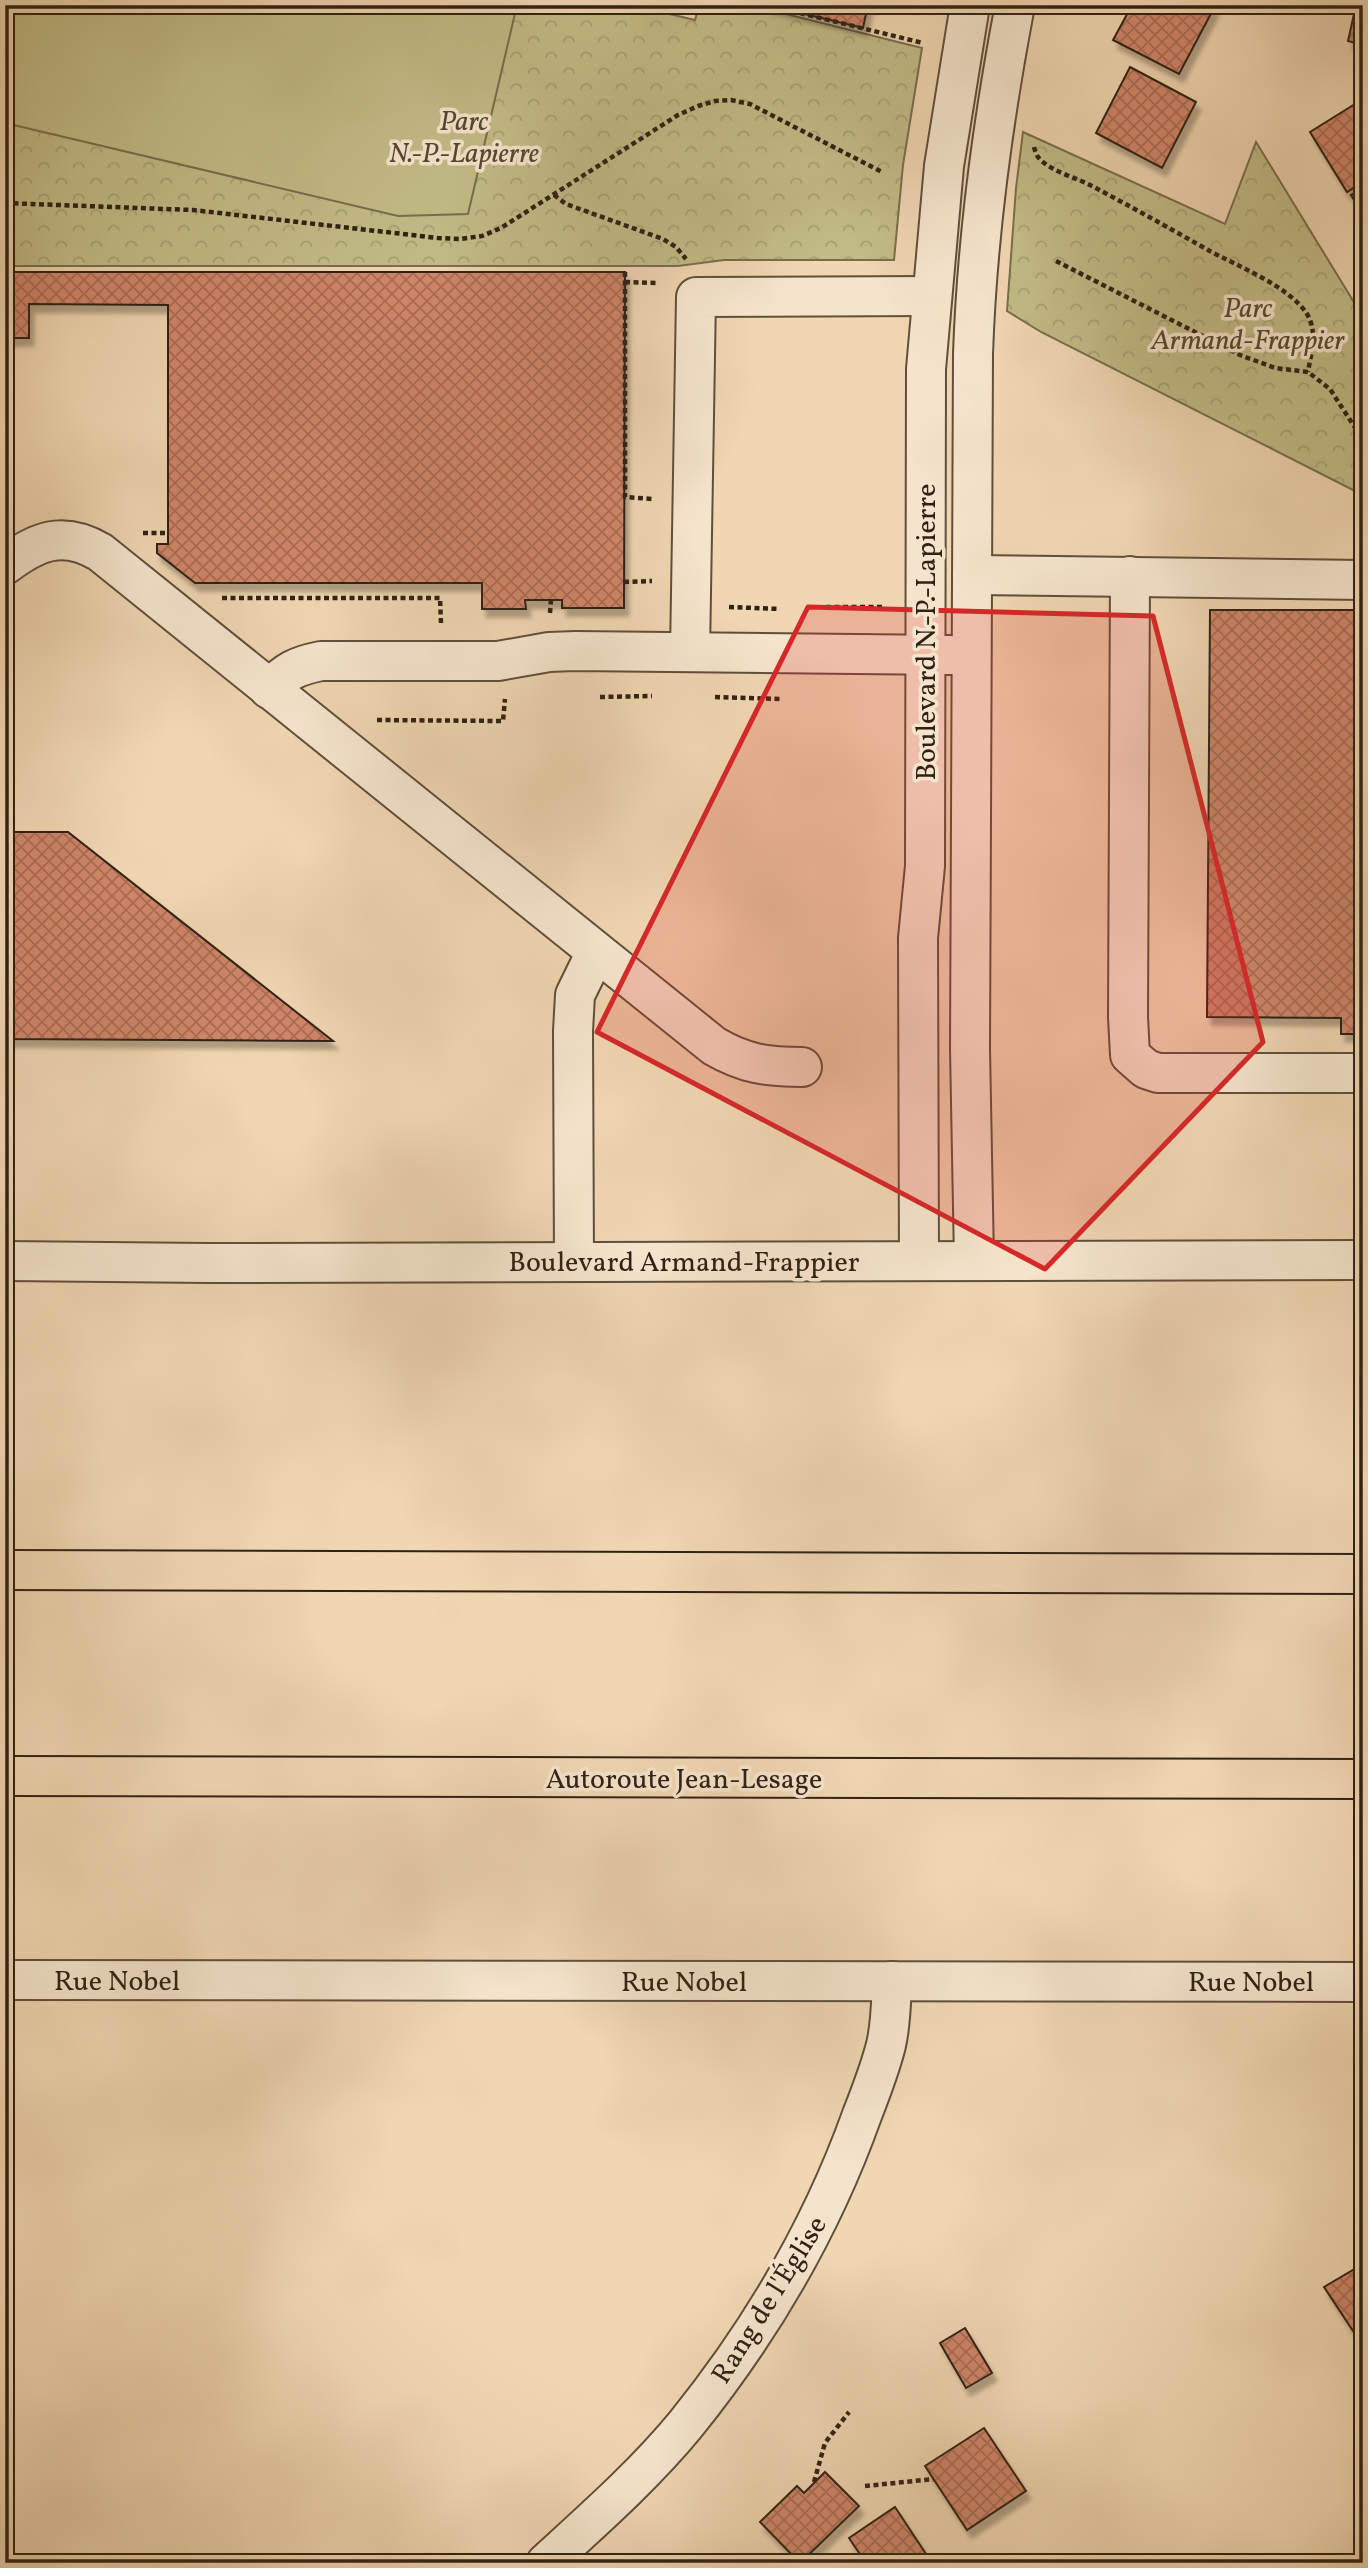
<svg xmlns="http://www.w3.org/2000/svg" width="1368" height="2568" font-family="Vollkorn,serif">
  <defs>
    <pattern id="park-crowns" width="20" height="18" patternUnits="userSpaceOnUse" patternTransform="scale(1.75)"><rect width="20" height="18" fill="#c2bb86"/><path d="M2 6a3 3 0 1 1 6 0M12 15a3 3 0 1 1 6 0" fill="none" stroke="#a7a073"/></pattern>
    <pattern id="building-cross-hatch" width="8" height="8" patternUnits="userSpaceOnUse" patternTransform="scale(1.75)"><rect width="8" height="8" fill="#cf8567"/><path d="M0 0l8 8M0 8l8-8" fill="none" stroke="#a86c54"/></pattern>
    <filter id="shadow"><feDropShadow dx="4.5" dy="8" stdDeviation="2" flood-color="#0004"/></filter>
  </defs>
  <rect width="100%" height="100%" fill="#f0d6b1"/>
  <filter id="stains"><feTurbulence type="fractalNoise" baseFrequency=".00286" numOctaves="4"/><feColorMatrix values="0 0 0 0 .2 0 0 0 0 .09 0 0 0 0 .02 0 0 0 .5 -.17"/></filter>
  <radialGradient id="worn" r=".72"><stop offset=".6" stop-color="#630" stop-opacity="0"/><stop offset="1" stop-color="#630" stop-opacity=".3"/></radialGradient>
  <g fill="url(#park-crowns)" stroke="#786e4e" stroke-width="2">
    <path d="M5 5H631L695 20 699 5H750L922 48 903 165 894 260H724L678 266H5Z"/>
    <path d="M1023 132 1225 224 1256 142 1363 317V495L1041 332 1007 311 1016 188Z"/>
  </g>
  <path fill="#c2bb86" stroke="#786e4e" stroke-width="2" d="M5 5H517L468 214 398 216 5 123Z"/>
  <g fill="url(#building-cross-hatch)" stroke="#2f2215" stroke-width="2" filter="url(#shadow)">
    <path d="M767 5H868L863 28Z"/>
    <path d="M1132 5H1208L1214 8 1179 74 1113 40Z"/>
    <path d="M1356 5H1363V45L1348 41Z"/>
    <path d="M1130 67 1196 102 1162 168 1096 133Z"/>
    <path d="M1363 99V182L1347 192 1310 132Z"/>
    <path d="M1363 187V215L1351 195Z"/>
    <path d="M5 272H625L624 608H562V600H525L526 609H482V583H195L157 553V544H168V305L29 304V338H5Z"/>
    <path d="M1210 610H1363V1034H1341V1018L1207 1017Z"/>
    <path d="M5 832H68L333 1041 5 1039Z"/>
    <path d="M1363 2264V2346L1324 2287Z"/>
    <path d="M965 2328 992 2373 966 2388 940 2343Z"/>
    <path d="M984 2428 1026 2491 967 2530 925 2466Z"/>
    <path d="M825 2472 859 2506 800 2563 760 2522 797 2486 804 2493Z"/>
    <path d="M895 2507 932 2563H866L849 2538Z"/>
  </g>
  <g fill="none" stroke-linecap="round" stroke-linejoin="round">
    <g stroke="#5f4f3c" stroke-width="42">
      <g id="minor">
        <path d="M5 565C37 541 63 530 100 552L714 1046C745 1064 767 1067 802 1067"/>
        <path d="M972 575 1363 580"/>
        <path d="M1130 576 1128 1017 1130 1055 1146 1069 1158 1073H1363"/>
        <path d="M690 652 696 297 931 296"/>
        <path d="M269 689C287 671 296 666 321 661H498L549 652 575 651 950 655"/>
        <path d="M974 1260 970 1049 973 354C977 237 993 120 1015 5"/>
        <path d="M5 1261 209 1263 1363 1260"/>
        <path d="M919 1261 918 938 925 866 926 369 944 166 970 5"/>
        <path d="M574 1262 573 1031 575 995 596 952"/>
        <path d="M5 1980 1363 1982"/>
        <path d="M546 2563C594 2519 645 2474 686 2424 761 2331 822 2227 862 2115 871 2092 880 2069 886 2045 891 2024 891 2002 892 1981"/>
      </g>
    </g>
    <g stroke="#2f2215" stroke-width="42">
      <g id="highway">
        <path d="M5 1570 1363 1574"/>
        <path d="M5 1776 1363 1779"/>
      </g>
    </g>
    <g stroke="#2f2215" stroke-width="4.5" stroke-dasharray="5 3.5" stroke-linecap="butt">
      <path d="M767 5 923 43"/>
      <path d="M1034 147C1035 151 1036 154 1038 157 1049 171 1075 177 1090 185 1130 206 1169 228 1208 250 1237 266 1289 286 1307 314 1318 332 1311 353 1308 372"/>
      <path d="M554 195 566 204 663 239 676 247 686 259"/>
      <path d="M5 203 193 210 438 238 460 239 482 236 501 228 678 115 698 106 715 101 731 100 750 104 882 172"/>
      <path d="M1056 261 1240 355 1275 368 1308 372 1330 389 1363 440"/>
      <path d="M625 272V497L653 499"/>
      <path d="M625 282 659 283"/>
      <path d="M143 533H168"/>
      <path d="M624 582 652 581"/>
      <path d="M222 598H440L441 623"/>
      <path d="M729 607 780 609"/>
      <path d="M826 607H885"/>
      <path d="M550 613 551 600"/>
      <path d="M600 697 652 696"/>
      <path d="M715 697 780 699"/>
      <path d="M377 720 503 721 505 699"/>
      <path d="M814 2482 825 2443 849 2412"/>
      <path d="M865 2486 934 2479"/>
    </g>
    <use href="#minor" stroke="#f5e4cc" stroke-width="38"/>
    <use href="#highway" stroke="#f0d6b1" stroke-width="38"/>
  </g>
  <path fill="#d62828" fill-opacity="0.2" stroke="#d62828" stroke-width="5" stroke-linejoin="round" d="M808 607 1153 616 1263 1042 1045 1269 597 1032Z"/>
  <g text-anchor="middle" stroke-width="7" stroke-linejoin="round" paint-order="stroke">
    <g font-size="28" font-style="italic" fill="#544831" stroke="#f5e4cc">
      <text x="464" y="130">Parc<tspan x="464" dy="32">N.-P.-Lapierre</tspan></text>
      <text x="1248" y="317">Parc<tspan x="1248" dy="32">Armand-Frappier</tspan></text>
    </g>
    <g font-size="28" fill="#2f2215" stroke="#f5e4cc">
      <text transform="translate(925 632) rotate(-90)" y="10">Boulevard N.-P.-Lapierre</text>
      <text x="684" y="1271">Boulevard Armand-Frappier</text>
      <text x="684" y="1788">Autoroute Jean-Lesage</text>
      <text x="117" y="1990">Rue Nobel</text>
      <text x="684" y="1991">Rue Nobel</text>
      <text x="1251" y="1991">Rue Nobel</text>
      <text transform="translate(768 2299) rotate(-58)" y="10">Rang de l'Église</text>
    </g>
  </g>
  <rect width="1368" height="2568" fill="none" stroke="#f0d6b1" stroke-width="28"/>
  <rect x="7" y="7" width="1354" height="2554" fill="none" stroke="#2f2215" stroke-width="3.5"/>
  <rect x="14" y="14" width="1340" height="2540" fill="none" stroke="#2f2215" stroke-width="2"/>
  <rect width="100%" height="100%" filter="url(#stains)"/>
  <rect width="100%" height="100%" fill="url(#worn)"/>
</svg>
